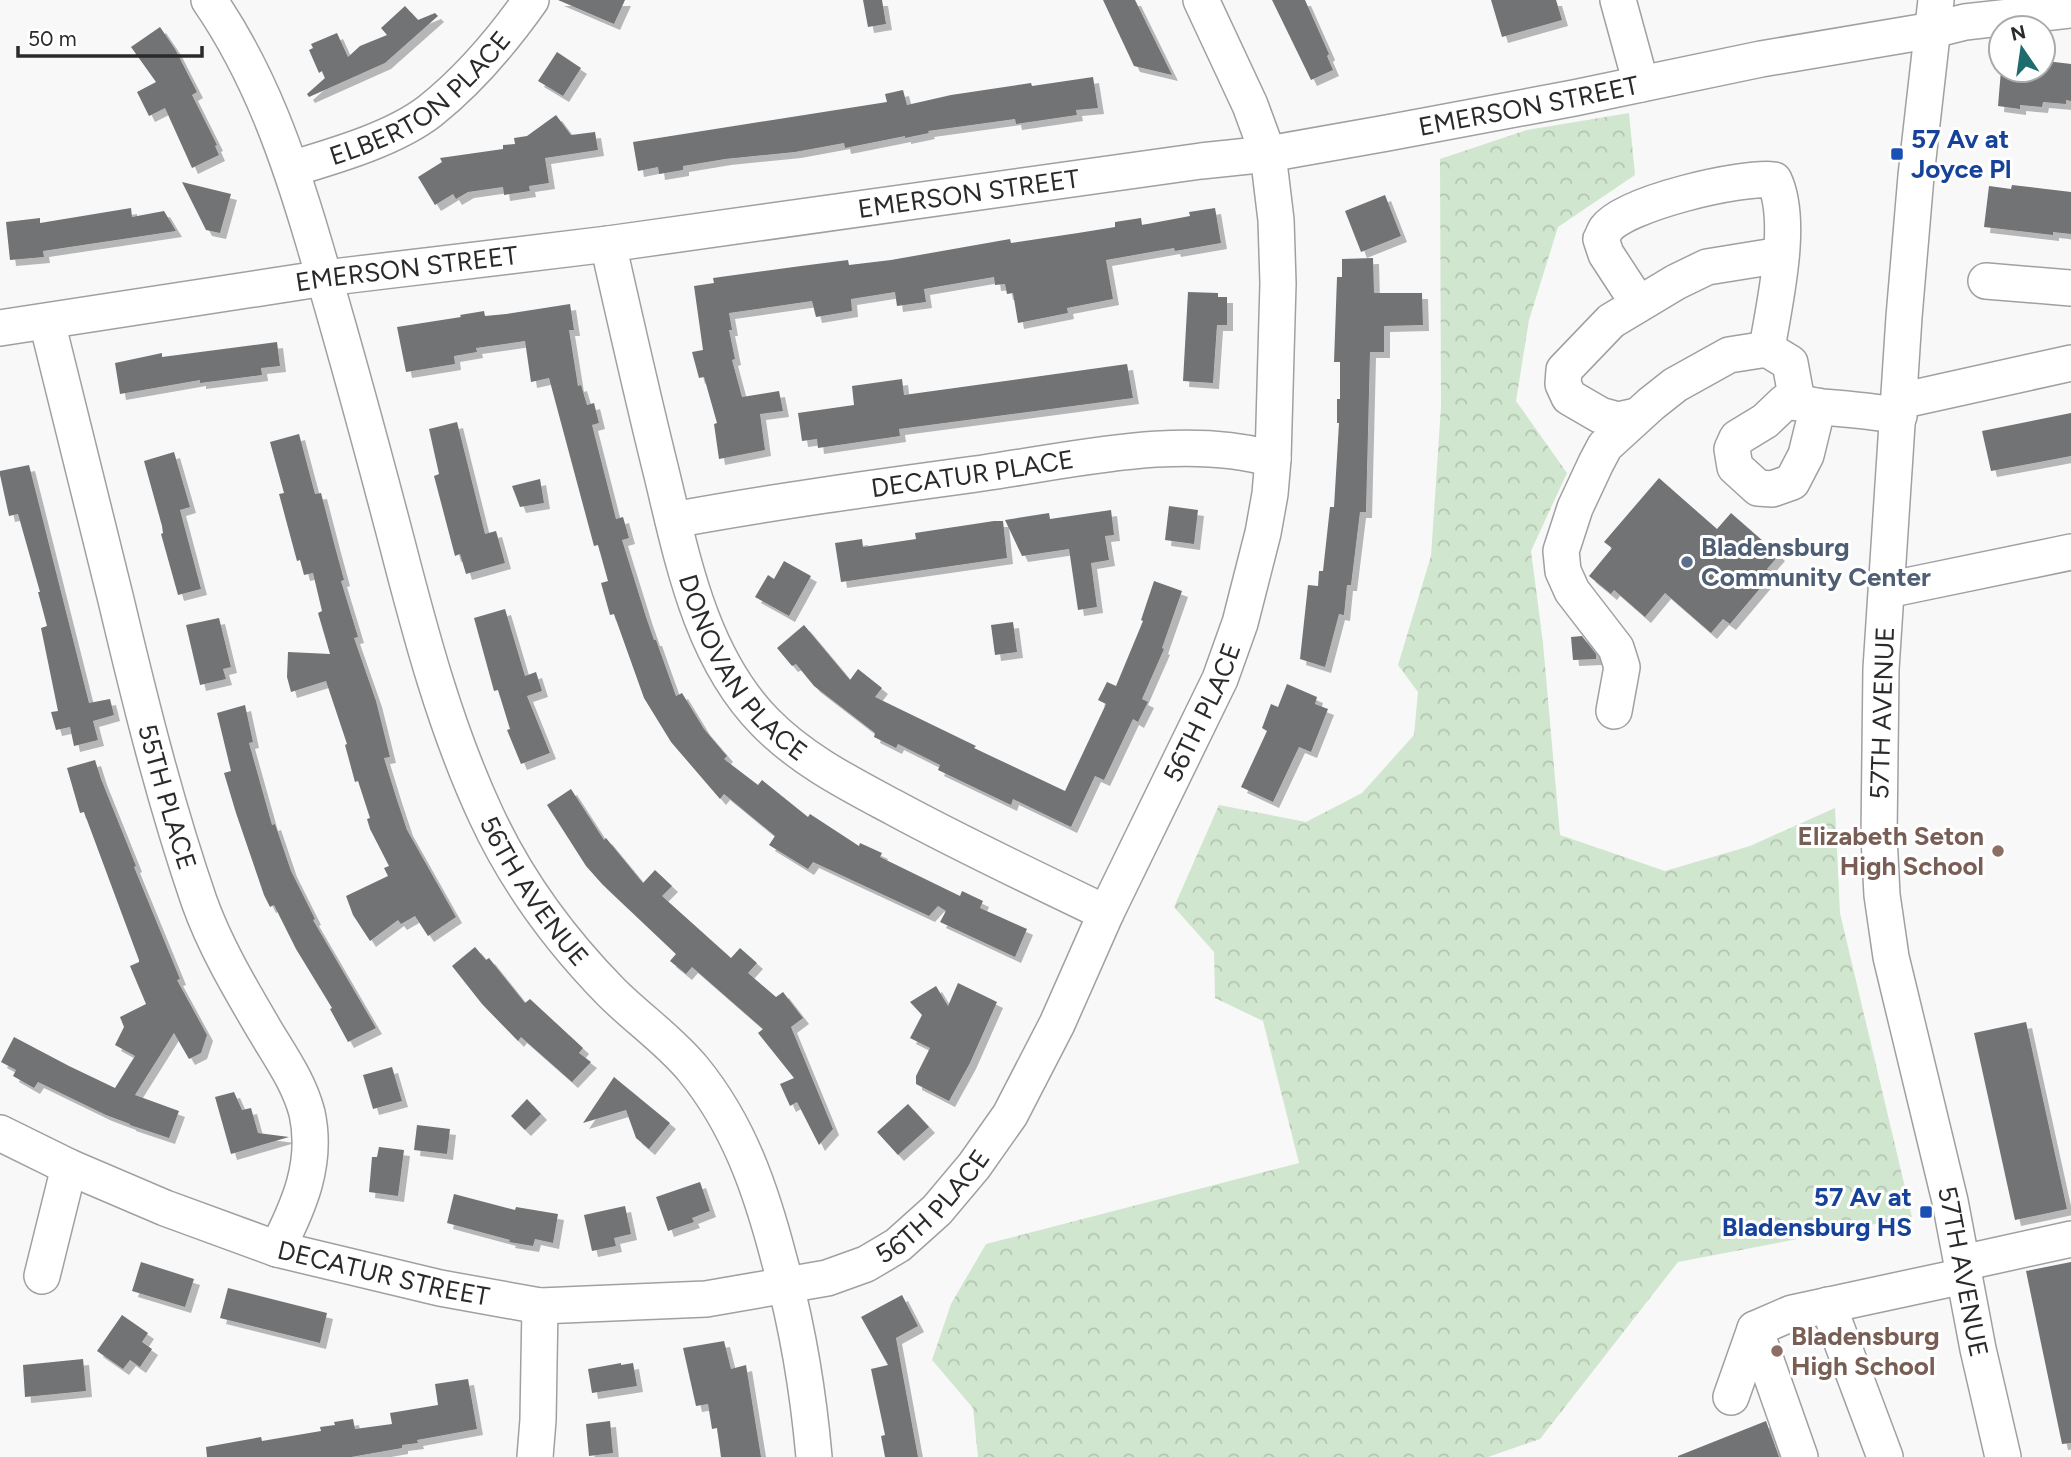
<svg xmlns="http://www.w3.org/2000/svg" width="2071" height="1457" font-family="Figtree,sans-serif">
  <defs>
    <pattern id="forest-crowns" width="20" height="18" patternUnits="userSpaceOnUse" patternTransform="scale(1.75)"><rect width="20" height="18" fill="#d1e6ce"/><path d="M2 6a3 3 0 1 1 6 0M12 15a3 3 0 1 1 6 0" fill="none" stroke="#b4c5b1"/></pattern>
    <filter id="shadow"><feDropShadow dx="6" dy="6" stdDeviation="0" flood-color="#0004"/></filter>
  </defs>
  <rect width="100%" height="100%" fill="#f8f8f9"/>
  <path fill="url(#forest-crowns)" d="M1629 113 1635 175 1558 227 1529 320 1516 401 1567 473 1531 551 1543 643 1560 835 1665 871 1750 846 1835 808 1840 913 1912 1217 1678 1262 1540 1439 1488 1457H978L973 1408 932 1360 951 1304 986 1244 1299 1163 1263 1021 1215 998 1214 952 1174 907 1219 805 1306 822 1362 793 1414 735 1418 692 1398 665 1431 556 1441 407 1440 159 1527 130Z"/>
  <g fill="#727374" filter="url(#shadow)">
    <path d="M558 0H625L614 24Z"/>
    <path d="M863 0H882L886 24 868 27Z"/>
    <path d="M1103 0H1135L1172 75 1134 66Z"/>
    <path d="M1272 0H1305L1329 54 1327 56 1333 70 1311 80Z"/>
    <path d="M1491 0H1556L1562 20 1502 37Z"/>
    <path d="M405 6 418 20 435 13 438 16 385 63 309 97 307 94 325 78 322 71 319 73 309 50 313 48 311 44 337 33 348 57 360 46 387 35 381 28Z"/>
    <path d="M160 27 175 49 197 92 192 95 217 145 215 146 219 155 192 168 165 108 149 116 137 92 156 82 131 47Z"/>
    <path d="M557 52 581 68 563 96 538 81Z"/>
    <path d="M2046 61 2071 64V101L2066 100V104L2043 102 2042 107 2020 105V109L1998 106 2001 70H2043V65L2046 66Z"/>
    <path d="M1093 77 1098 108 1076 110 1077 115 1016 124 1015 119 928 131 929 133 905 138V136L845 148 844 143 795 152 725 159 683 166V170L659 174 658 167 638 171 633 142 887 102 885 94 903 90 907 105 951 95 1031 83 1032 86Z"/>
    <path d="M556 115 571 135 595 132 598 150 545 158 549 183 529 186 530 191 504 195 503 187 468 192 456 199 453 194 435 205 418 177 442 162 440 158 503 149V145L515 144 514 138 527 136Z"/>
    <path d="M182 182 231 194 220 233 206 230Z"/>
    <path d="M2012 185 2071 192V234L2053 232V235L1984 227 1989 186 2011 189Z"/>
    <path d="M1385 195 1401 236 1361 252 1345 211Z"/>
    <path d="M131 208 132 217 164 211 176 231 43 251 44 257 10 260 6 222 40 218V223Z"/>
    <path d="M1215 208 1221 243 1175 251 1174 248 1106 260 1113 299 1067 308 1068 313 1018 323 1013 293 1007 294 1005 284 995 285 994 277 924 289 926 302 897 306 895 292 851 299 852 311 816 317 812 301 729 313 732 330H729L735 359 732 360 742 397 779 391 783 411 760 414 765 450 719 459 714 424 717 423 704 377 699 378 692 352 703 350 694 286 714 283 713 278 801 266 848 260 849 265 891 260 1010 239 1011 243 1078 233 1115 227V222L1141 218 1142 225 1190 216 1189 212Z"/>
    <path d="M1373 258 1374 293H1422L1423 325 1384 326V352H1370L1366 512H1360L1351 585H1347L1344 615 1339 614 1325 667 1300 659 1308 585 1318 586 1319 571H1323L1330 507H1334L1339 423H1337V399H1340V362H1334L1337 277H1342V259Z"/>
    <path d="M1188 292 1218 293V297H1227V325H1217L1213 383 1183 381Z"/>
    <path d="M570 304 574 330H569L578 386 581 385 587 405 594 403 599 423 592 425 616 519 623 517 629 538 622 540 646 617 654 640H656L676 696 682 693 704 729 727 756 724 759 758 785 762 780 808 817 810 814 859 846 860 843 882 853 880 857 960 896 962 891 983 901 980 908 1027 929 1015 957 940 922 946 911 938 906 929 916 813 862 808 869 769 845 775 836 724 794 720 799 671 742 644 698 614 614 610 615 601 583 608 581 598 545 594 546 549 378 531 382 525 341 476 348 477 352 454 356 455 364 406 372 397 327 461 317 460 315 484 311 485 316 506 314Z"/>
    <path d="M277 342 280 366 261 368 262 375 200 383V380L120 394 115 363 162 353V357Z"/>
    <path d="M1127 364 1133 398 899 429 900 436 818 448 817 439 802 441 798 413 854 405 852 386 902 379 904 395Z"/>
    <path d="M2071 413V456L1991 471 1982 431Z"/>
    <path d="M457 422 485 534 496 531 505 563 466 574 460 554 455 556 434 476 439 474 429 429Z"/>
    <path d="M299 434 315 494 321 493 335 547 344 580 341 581 358 637 354 638 376 701 390 757 384 758 396 797 407 830 456 917 428 936 415 916 401 924 398 920 370 941 353 915 346 896 388 876 384 868 389 866 370 829 367 819 370 818 358 781 355 782 345 745 347 744 326 681 291 692 287 677 288 652 330 654 318 613 322 611 313 573 304 575 300 560 297 561 279 494 284 493 270 442Z"/>
    <path d="M174 452 190 507 180 510 201 589 178 595 161 534 163 533 162 526 144 461Z"/>
    <path d="M29 465 89 703 110 699 114 715 93 721 98 740 74 746 70 727 56 730 51 712 58 711 41 628 47 626 38 592H40L18 514 9 516 0 475V471Z"/>
    <path d="M1659 478 1717 529 1731 513 1779 555 1767 569 1773 573 1730 624 1723 619 1711 633 1665 593 1645 617 1614 590 1611 594 1589 576 1612 548 1604 542Z"/>
    <path d="M540 479 544 503 520 507 512 486Z"/>
    <path d="M1169 506 1198 510 1194 544 1165 540Z"/>
    <path d="M1111 510 1114 535 1105 536 1109 560 1091 563 1097 607 1078 610 1069 549 1022 556 1005 520 1049 513 1050 519Z"/>
    <path d="M994 521H1003L1007 558 841 582 835 543 862 539 863 547 916 539 915 533Z"/>
    <path d="M784 561 811 576 789 616 755 597 768 575 774 579Z"/>
    <path d="M1154 581 1182 591 1162 648 1164 649 1142 699 1148 702 1138 722 1133 719 1104 780 1095 776 1071 827 1013 799 1011 805 938 770 940 765 898 744 896 748 874 737 875 733 814 686 796 664 792 666 777 648 804 625 850 680 858 669 882 688 875 697 976 746 974 748 1065 791 1106 704 1098 700 1107 682 1116 686 1143 621 1141 620Z"/>
    <path d="M505 609 525 676 536 672 542 691 527 696 550 753 521 764 507 730 510 729 498 690 494 691 474 618Z"/>
    <path d="M219 618 231 667 223 669 226 679 200 685 186 625Z"/>
    <path d="M1013 622 1017 652 995 655 991 625Z"/>
    <path d="M1582 636 1596 654V659L1573 660 1571 637Z"/>
    <path d="M1287 684 1317 697 1315 704 1328 709 1311 752 1299 747 1273 802 1241 787 1267 731 1262 728 1271 704 1278 707Z"/>
    <path d="M245 705 253 742 249 743 272 825 275 824 291 871 315 919 313 920 376 1028 348 1042 330 1009 332 1008 296 949 274 905 270 907 264 895 236 813 224 773 231 771 217 713Z"/>
    <path d="M95 760 101 779 136 866 134 867 180 979 177 980 207 1035 201 1053 189 1059 174 1033 135 1095 179 1111 169 1138 130 1125V1124L106 1115 38 1082 34 1088 13 1076 16 1070 1 1062 14 1037 69 1066 115 1088 135 1056 115 1045 124 1027 120 1017 146 1004 130 966 139 962V960L84 812 80 813 67 768Z"/>
    <path d="M571 789 604 840 606 838 643 883 655 870 672 886 662 896 731 958 740 948 757 963 748 973 776 997 783 992 803 1018 791 1027 833 1129 819 1145 797 1102 790 1106 780 1084 794 1078 758 1033 763 1029 692 967 686 974 670 961 676 954 602 884 586 866 547 805Z"/>
    <path d="M475 947 486 960 489 958 525 1003 530 999 583 1048 579 1053 591 1062 572 1082 521 1037 518 1041 482 1004 452 966Z"/>
    <path d="M958 983 997 1002 970 1063 949 1101 916 1084V1076L930 1048 910 1038 922 1015 910 1002 936 986 948 1006Z"/>
    <path d="M2026 1022 2067 1209 2015 1220 1974 1033Z"/>
    <path d="M392 1067 402 1101 373 1109 363 1075Z"/>
    <path d="M614 1077 670 1123 649 1149 636 1138 626 1110 583 1123Z"/>
    <path d="M234 1092 242 1110 251 1108 258 1133 289 1137 231 1154 215 1097Z"/>
    <path d="M527 1099 541 1114 525 1130 511 1116Z"/>
    <path d="M908 1104 929 1127 898 1155 877 1132Z"/>
    <path d="M417 1125 450 1129 447 1154 414 1150Z"/>
    <path d="M379 1147 404 1150 398 1196 369 1192 372 1157H377Z"/>
    <path d="M700 1182 710 1211 692 1218 694 1222 668 1231 656 1197Z"/>
    <path d="M454 1194 515 1210 516 1207 558 1214 553 1243 535 1239 533 1246 509 1242 510 1240 447 1223Z"/>
    <path d="M625 1206 631 1234 614 1238 616 1246 592 1251 584 1215Z"/>
    <path d="M141 1262 194 1279 185 1307 132 1291Z"/>
    <path d="M2071 1262V1443L2062 1444 2026 1271Z"/>
    <path d="M228 1288 327 1313 320 1343 220 1318Z"/>
    <path d="M902 1295 918 1326 896 1338 918 1457H885L881 1436 885 1435 871 1369 888 1365 861 1317Z"/>
    <path d="M122 1315 148 1333 142 1342 152 1349 140 1367 130 1360 123 1369 97 1351Z"/>
    <path d="M724 1341 731 1369 746 1365 761 1457H721L717 1428 712 1429 708 1404 696 1406 683 1348Z"/>
    <path d="M83 1359 86 1391 25 1397 23 1365Z"/>
    <path d="M621 1363V1365L633 1363 637 1386 592 1393 588 1369Z"/>
    <path d="M468 1379 477 1429 417 1440 418 1443 402 1445V1448L351 1457H207L206 1447 261 1437 262 1441 321 1431 320 1427 335 1425 334 1422 353 1419 355 1429 392 1424 390 1413 438 1405 435 1384Z"/>
    <path d="M610 1421 613 1453 589 1456 586 1424Z"/>
    <path d="M1766 1421 1779 1457H1678V1456Z"/>
  </g>
  <g fill="none" stroke-linecap="round" stroke-linejoin="round">
    <g stroke="#9fa0a1" stroke-width="38">
      <g id="minor">
        <path id="s1" d="M209 0C260 74 289 158 314 243 343 341 370 440 396 539 420 632 445 727 486 815 516 880 561 941 611 992 638 1019 669 1040 693 1069 739 1125 761 1190 779 1259 797 1324 808 1389 814 1457"/>
        <path d="M1618 0 1641 84"/>
        <path id="s2" d="M1936 0 1916 176 1904 317 1881 669 1879 837 1882 895 1891 957 1950 1201 1978 1349 2003 1457"/>
        <path id="s3" d="M291 169C334 156 394 139 430 111 469 80 502 41 531 0"/>
        <path id="s4" d="M608 244C625 319 642 395 661 471 682 557 700 656 765 722 801 759 848 783 893 807 963 845 1035 879 1106 913"/>
        <path d="M1986 281 2071 288"/>
        <path d="M1638 303 1606 254 1601 239C1603 236 1604 232 1606 229 1625 203 1742 176 1774 180 1794 222 1774 304 1767 349"/>
        <path id="s5" d="M47 322C70 414 93 507 116 600 140 701 165 802 199 901 215 946 240 988 264 1029 280 1056 299 1082 307 1113 318 1163 299 1206 277 1249"/>
        <path id="s6" d="M0 328 325 278 608 244 1201 161 1268 154 1387 133 1574 98 1761 59 1933 30 1965 22 2071 10"/>
        <path d="M1900 401 2071 363"/>
        <path d="M1818 406 1806 455 1792 482 1772 489 1758 488 1735 467 1732 449 1737 438 1765 421 1785 402C1798 401 1809 405 1822 407 1848 409 1873 411 1899 416"/>
        <path d="M1636 416 1618 420 1600 415 1569 397 1563 384 1564 370 1611 321 1676 282 1707 267 1781 255"/>
        <path id="s7" d="M673 520C776 501 880 487 983 473 1074 460 1184 433 1273 459"/>
        <path d="M1887 590 2071 552"/>
        <path d="M1614 711 1622 667 1616 648 1572 591 1563 571 1561 551 1575 508 1596 463 1605 446 1651 404 1675 385 1729 355 1767 349 1790 363 1797 401"/>
        <path id="s8" d="M0 1133 69 1167 165 1208 277 1249 440 1288 540 1306 706 1299 827 1278 866 1264 898 1245 937 1210 974 1166 1010 1115 1057 1024 1106 913 1220 679 1240 623 1263 533 1270 494 1273 459 1278 283 1276 220 1268 154 1250 105 1201 0"/>
        <path d="M1962 1263 2071 1239"/>
        <path d="M42 1276 69 1167"/>
        <path d="M1828 1305 1885 1457"/>
        <path d="M1755 1329 1800 1457"/>
        <path d="M1731 1397 1755 1329 1792 1313 1964 1276"/>
        <path d="M535 1457 538 1420 540 1306"/>
      </g>
    </g>
    <use href="#minor" stroke="#fff" stroke-width="35"/>
  </g>
  <g fill="#1a4fb4" stroke="#fff" stroke-width="2.5">
    <rect x="1890" y="147" width="14" height="14" rx="3.5"/>
    <rect x="1919" y="1205" width="14" height="14" rx="3.5"/>
  </g>
  <circle fill="#5c6f8a" stroke="#fff" stroke-width="2.5" cx="1687" cy="562" r="7"/>
  <g fill="#8d6e63" stroke="#fff" stroke-width="2.5">
    <circle cx="1998" cy="851" r="7"/>
    <circle cx="1777" cy="1351" r="7"/>
  </g>
  <g text-anchor="middle" stroke-width="6" stroke-linejoin="round" paint-order="stroke">
    <g font-size="26" fill="#2a2a2b" stroke="#fff">
      <text dy="9" stroke="none"><textPath href="#s3" startOffset="150">ELBERTON PLACE</textPath></text>
      <text dy="9" stroke="none"><textPath href="#s6" startOffset="1545">EMERSON STREET</textPath></text>
      <text dy="9" stroke="none"><textPath href="#s6" startOffset="978">EMERSON STREET</textPath></text>
      <text dy="9" stroke="none"><textPath href="#s6" startOffset="411">EMERSON STREET</textPath></text>
      <text dy="9" stroke="none"><textPath href="#s7" startOffset="303">DECATUR PLACE</textPath></text>
      <text dy="9" stroke="none"><textPath href="#s4" startOffset="450">DONOVAN PLACE</textPath></text>
      <text dy="9" stroke="none"><textPath href="#s8" startOffset="1556">56TH PLACE</textPath></text>
      <text transform="translate(1882 713) rotate(-88)" y="9">57TH AVENUE</text>
      <text dy="9" stroke="none"><textPath href="#s5" startOffset="490">55TH PLACE</textPath></text>
      <text dy="9" stroke="none"><textPath href="#s1" startOffset="954">56TH AVENUE</textPath></text>
      <text dy="9" stroke="none"><textPath href="#s8" startOffset="989">56TH PLACE</textPath></text>
      <text dy="9" stroke="none"><textPath href="#s2" startOffset="1283">57TH AVENUE</textPath></text>
      <text dy="9" stroke="none"><textPath href="#s8" startOffset="410">DECATUR STREET</textPath></text>
    </g>
    <g font-size="26" font-weight="bold" fill="#164399" stroke="#fff" text-anchor="start">
      <text x="1911" y="148">57 Av at<tspan x="1911" dy="30">Joyce Pl</tspan></text>
      <text x="1912" y="1206" text-anchor="end">57 Av at<tspan x="1912" dy="30">Bladensburg HS</tspan></text>
    </g>
    <g font-size="26" font-weight="bold" fill="#4e5e75" stroke="#fff" text-anchor="start">
      <text x="1701" y="556">Bladensburg<tspan x="1701" dy="30">Community Center</tspan></text>
    </g>
    <g font-size="26" font-weight="bold" fill="#785e54" stroke="#fff" text-anchor="end">
      <text x="1984" y="845">Elizabeth Seton<tspan x="1984" dy="30">High School</tspan></text>
      <text x="1791" y="1345" text-anchor="start">Bladensburg<tspan x="1791" dy="30">High School</tspan></text>
    </g>
  </g>
  <g transform="translate(2022 49) rotate(347)"><circle r="33" fill="#ffffff" stroke="#aaaaaa" stroke-width="2"/>
  <path d="M0-5L12 26L0 18L-12 26Z" fill="#1f6c6e"/>
  <text y="-10" font-size="19" font-weight="bold" text-anchor="middle" fill="#2a2a2b">N</text>
  </g>
  <path d="M18 46v10h184v-10" fill="none" stroke="#2a2a2b" stroke-width="3.5"/>
  <text x="28" y="46" font-size="21" fill="#2a2a2b" stroke="#ffffff" stroke-width="5" paint-order="stroke">50 m</text>
</svg>
